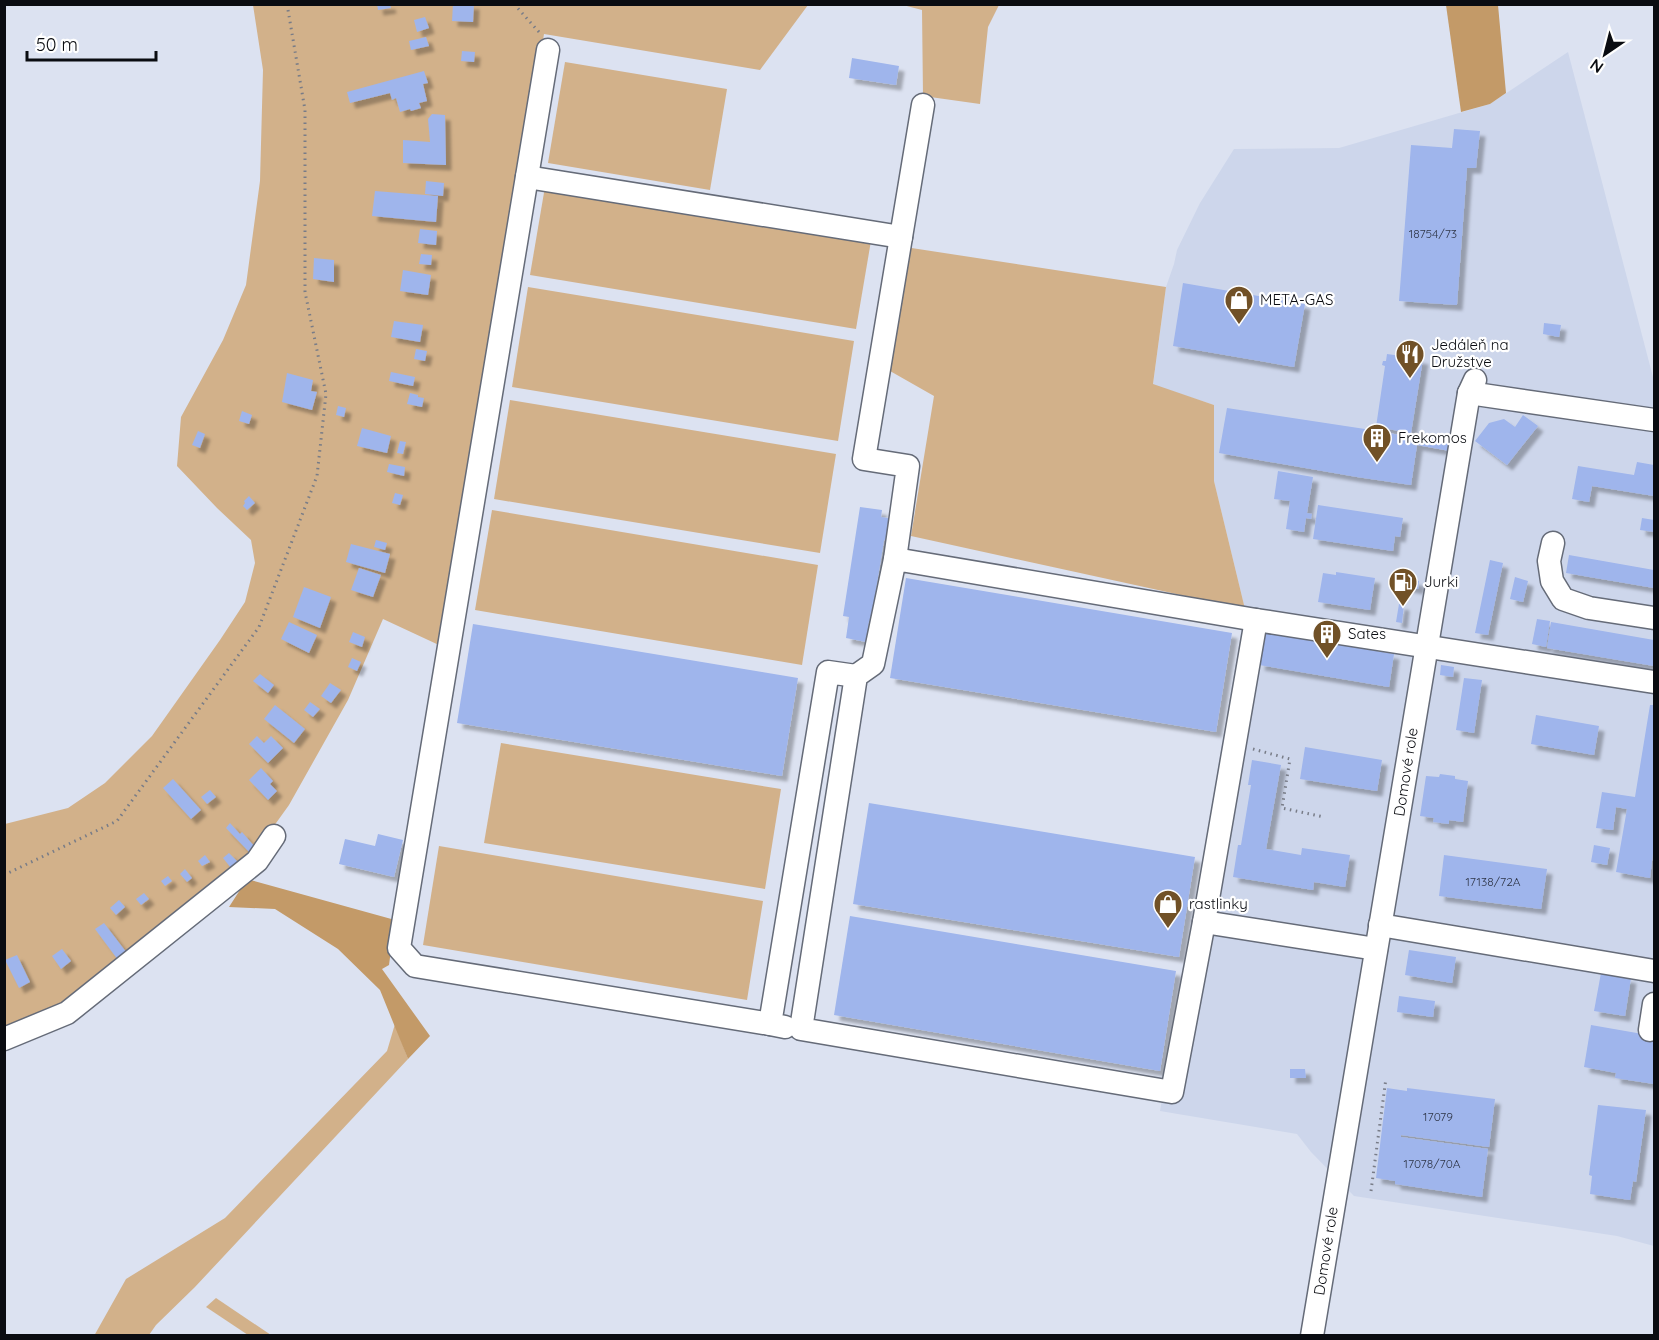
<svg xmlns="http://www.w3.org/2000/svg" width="1659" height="1340" font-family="Quicksand,sans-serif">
  <defs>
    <filter id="shadow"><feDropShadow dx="5.5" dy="5.5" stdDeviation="1.5" flood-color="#0004"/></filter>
  </defs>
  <rect width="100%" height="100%" fill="#dce2f1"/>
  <path fill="#cdd6eb" d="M1568 52 1654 381V1246L1617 1236 1354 1196 1311 1152 1297 1134 1160 1111 1245 609 1214 481V405L1153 385 1166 287 1174 264 1177 250 1200 203 1234 149 1339 148 1490 104Z"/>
  <g fill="#d2b18a">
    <path d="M253 5H808L760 70 544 34 441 646 383 619 348 700 289 805 248 862 64 1005 5 1030V824L68 808 105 783 152 736 220 640 245 602 255 563 251 540 217 508 177 466 181 417 223 340 246 285 260 181 263 70Z"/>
    <path d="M903 5H999L988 27 980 104 923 96 922 10Z"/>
    <path d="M565 62 727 89 710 190 548 163Z"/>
    <path d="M547 175 873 229 856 329 530 275Z"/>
    <path d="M905 247 1166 287 1153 384 1214 405V481L1245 609 911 536 934 396 883 367Z"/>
    <path d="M528 287 854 341 838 441 512 387Z"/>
    <path d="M510 400 836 454 820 553 494 499Z"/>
    <path d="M492 510 818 565 802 665 475 610Z"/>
    <path d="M501 743 781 789 765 889 484 843Z"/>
    <path d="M439 846 763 901 747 1000 423 945Z"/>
    <path d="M395 1024 408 1059 195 1287 156 1325 149 1335 94 1336 126 1279 225 1218 387 1051Z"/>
    <path d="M216 1298 271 1335H248L206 1307Z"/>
  </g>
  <g fill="#c39a68">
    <path d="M1446 5H1498L1506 93 1490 104 1461 112Z"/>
    <path d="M247 879 395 920 389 965 382 969 430 1036 408 1059 380 990 338 949 275 909 229 907Z"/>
  </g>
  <g fill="#9fb5ec" filter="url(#shadow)">
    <path d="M377 4H390L391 8 378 10Z"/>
    <path d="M453 4H474L473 22 452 21Z"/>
    <path d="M425 17 429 28 417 32 414 20Z"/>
    <path d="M426 37 429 46 411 50 409 41Z"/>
    <path d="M462 51 475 52 474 62 461 61Z"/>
    <path d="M852 58 899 66 896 85 849 78Z"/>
    <path d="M424 71 428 83 423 84 427 101 419 103 421 108 411 111 410 109 400 112 396 98 392 100 390 93 350 103 347 92Z"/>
    <path d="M432 114 445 115 446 165 403 163V140L430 142 428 119Z"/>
    <path d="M1454 129 1480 131 1476 168H1467L1457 305 1399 301 1411 145 1452 148Z"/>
    <path d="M426 181 444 183 443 196 425 194Z"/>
    <path d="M375 191 438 196 436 222 372 216Z"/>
    <path d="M420 229 437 231 436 245 418 243Z"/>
    <path d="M421 254 432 255 431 265 419 264Z"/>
    <path d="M314 258 334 260V282L313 279Z"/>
    <path d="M403 270 431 275 428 295 400 291Z"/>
    <path d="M1183 283 1305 304 1294 367 1173 346Z"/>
    <path d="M394 321 423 325 420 342 391 337Z"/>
    <path d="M1544 323 1561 325 1559 337 1543 334Z"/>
    <path d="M416 349 427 351 425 361 414 359Z"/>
    <path d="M1387 354 1423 359 1411 433 1376 427 1385 366 1382 365 1383 361H1386Z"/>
    <path d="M391 372 415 377 413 386 389 381Z"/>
    <path d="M287 373 313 380 311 391 317 392 312 410 282 402Z"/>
    <path d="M410 393 418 395V397L424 398 422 407 407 404Z"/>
    <path d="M338 406 346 408 344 417 336 415Z"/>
    <path d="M1227 408 1365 429 1451 444 1450 451 1417 445 1411 485 1357 477 1219 453Z"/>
    <path d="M242 411 252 415 249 424 239 421Z"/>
    <path d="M1523 415 1538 426 1507 465 1475 441 1489 423 1504 419 1515 427Z"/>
    <path d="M362 428 391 436 387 453 357 446Z"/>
    <path d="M198 431 205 434 200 448 192 445Z"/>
    <path d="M400 441 406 442 403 454 397 453Z"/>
    <path d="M1637 462 1654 465V496L1592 486 1589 502 1572 499 1578 466 1634 475Z"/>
    <path d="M389 464 405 467 404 476 387 472Z"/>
    <path d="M1278 471 1313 477 1307 513 1312 514 1311 519 1306 518 1304 532 1286 529 1290 501 1274 499Z"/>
    <path d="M395 493 403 495 400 505 392 503Z"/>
    <path d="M249 496 255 503 247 510 243 506 245 503 244 501Z"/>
    <path d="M1318 505 1403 518 1400 537 1395 536 1393 551 1313 539Z"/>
    <path d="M860 507 882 510 881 517 894 519 890 541 884 540 871 621H869L866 642 846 638 849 617 843 616Z"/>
    <path d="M1642 518 1654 520V532L1640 530Z"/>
    <path d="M376 540 387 543 385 550 374 547Z"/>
    <path d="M351 544 390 554 385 573 346 562Z"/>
    <path d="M1569 555 1654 570V588L1566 573Z"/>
    <path d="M1490 560 1503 563 1488 635 1475 633Z"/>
    <path d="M359 568 381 575 373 597 351 590Z"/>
    <path d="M1336 572 1375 578 1370 610 1318 602 1323 573 1336 575Z"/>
    <path d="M1515 577 1528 581 1523 602 1510 599Z"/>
    <path d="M906 578 1232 633 1216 732 890 678Z"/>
    <path d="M1405 578 1419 581 1418 589 1403 586Z"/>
    <path d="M304 587 331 597 320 628 293 617Z"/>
    <path d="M1399 604 1404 605 1402 623 1396 622Z"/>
    <path d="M1537 619 1550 621 1546 647 1532 644Z"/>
    <path d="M289 622 317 635 309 653 281 639Z"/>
    <path d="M1551 622 1654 640V666L1547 648Z"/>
    <path d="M473 624 798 678 782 776 457 723Z"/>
    <path d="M353 632 365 637 362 647 349 642Z"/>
    <path d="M1265 632 1394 654 1389 687 1259 665Z"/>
    <path d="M352 658 361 662 357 671 348 667Z"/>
    <path d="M1441 665 1454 667 1453 677 1440 675Z"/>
    <path d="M260 674 274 685 268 693 253 681Z"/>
    <path d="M1464 678 1482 680 1474 733 1456 730Z"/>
    <path d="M330 683 341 690 331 703 321 696Z"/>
    <path d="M310 702 320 709 313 717 304 710Z"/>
    <path d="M275 705 305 729 294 743 264 719Z"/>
    <path d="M1650 705H1654V845L1650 878 1616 872 1627 809 1616 807 1613 830 1596 828 1602 792 1635 797Z"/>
    <path d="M1536 715 1599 726 1594 755 1531 744Z"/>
    <path d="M257 736 264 743 271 736 283 748 268 763 249 744Z"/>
    <path d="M1305 747 1382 760 1377 791 1300 779Z"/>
    <path d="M1252 760 1281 765 1266 849 1301 855 1302 848 1350 855 1345 887 1314 882 1313 890 1233 877 1238 845H1241L1251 785H1248Z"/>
    <path d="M261 768 273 781 270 784 277 791 268 800 249 780Z"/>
    <path d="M1440 774 1455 776V779L1468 781 1463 822 1449 820V824L1433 822 1434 818 1420 816 1426 776 1439 777Z"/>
    <path d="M173 779 201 810 191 819 163 788Z"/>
    <path d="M210 790 216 797 207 804 201 797Z"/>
    <path d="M869 803 1195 857 1179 957 853 904Z"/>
    <path d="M230 823 240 834 242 832 255 847 249 852 226 828Z"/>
    <path d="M378 834 403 840 394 877 339 864 345 839 375 846Z"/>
    <path d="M1594 845 1610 848 1607 865 1591 862Z"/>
    <path d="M229 853 238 862 231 868 223 858Z"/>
    <path d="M205 855 210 862 202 866 198 861Z"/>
    <path d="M1444 855 1547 869 1541 909 1439 896Z"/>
    <path d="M185 869 192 878 187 882 180 874Z"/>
    <path d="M168 876 172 881 165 886 161 881Z"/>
    <path d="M144 893 149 899 141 905 136 899Z"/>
    <path d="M119 900 125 907 116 915 110 908Z"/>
    <path d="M850 916 1176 971 1160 1071 834 1015Z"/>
    <path d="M104 923 127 953 118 960 95 929Z"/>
    <path d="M62 949 71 961 61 969 52 956Z"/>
    <path d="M1409 950 1456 957 1452 983 1405 975Z"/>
    <path d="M17 955 30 982 19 988 5 960Z"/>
    <path d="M1601 973 1631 978 1625 1016 1594 1011Z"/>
    <path d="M1399 996 1435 1001 1433 1017 1397 1012Z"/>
    <path d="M1591 1025 1654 1036V1084L1615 1078 1616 1073 1584 1067Z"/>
    <path d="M1290 1069H1305L1306 1078H1290Z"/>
    <path d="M1387 1088 1407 1091V1088L1495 1099 1489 1147 1401 1135V1137L1488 1149 1482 1197 1395 1184V1181L1376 1178Z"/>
    <path d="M1598 1105 1646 1110 1636 1182 1633 1181 1630 1200 1590 1194 1592 1176 1589 1175Z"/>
  </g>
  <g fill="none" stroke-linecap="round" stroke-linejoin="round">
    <g stroke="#656b78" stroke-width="25">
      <g id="minor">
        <path d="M548 50 399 948 415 966 770 1024"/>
        <path d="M527 177 901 237"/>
        <path d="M1469 393 1654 420"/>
        <path d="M1553 543 1549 561 1552 581 1563 599 1589 608 1654 618"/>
        <path d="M895 559 908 466 864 459 923 105"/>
        <path d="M1204 922 1256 620"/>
        <path d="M1380 925 1654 971"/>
        <path d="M1376 949 1204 922 1172 1092 801 1029 856 676 873 664 895 559 1256 620 1654 682"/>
        <path d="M785 1027 770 1024 828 672 856 676"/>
        <path d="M1650 1030 1654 1004"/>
        <path d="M4 1039 67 1013 257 861 274 836"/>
        <path d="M1312 1336 1469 393 1475 380"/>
      </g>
    </g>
    <g stroke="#787c87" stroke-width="3" stroke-dasharray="1.5 4.5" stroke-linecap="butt">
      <path d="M514 4 539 32"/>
      <path d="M1253 749 1290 759 1282 808 1324 817"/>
      <path d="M4 875 117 821 259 627 317 476 326 394 305 292V110L287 4"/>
      <path d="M1371 1191 1386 1078"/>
    </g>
    <use href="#minor" stroke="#fff" stroke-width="22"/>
  </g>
  <defs>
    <g id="shop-pin" transform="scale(1.5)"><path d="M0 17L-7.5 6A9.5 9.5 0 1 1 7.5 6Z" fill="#715127" stroke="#fff"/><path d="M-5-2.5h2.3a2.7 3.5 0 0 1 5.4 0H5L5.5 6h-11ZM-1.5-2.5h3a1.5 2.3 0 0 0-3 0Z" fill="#fff"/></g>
    <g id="restaurant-pin" transform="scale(1.5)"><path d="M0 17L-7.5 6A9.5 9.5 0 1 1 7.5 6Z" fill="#715127" stroke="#fff"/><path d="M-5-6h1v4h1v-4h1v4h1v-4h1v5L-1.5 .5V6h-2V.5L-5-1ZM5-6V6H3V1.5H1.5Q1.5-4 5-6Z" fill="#fff"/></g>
    <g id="building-pin" transform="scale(1.5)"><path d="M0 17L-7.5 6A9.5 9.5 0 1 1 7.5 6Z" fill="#715127" stroke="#fff"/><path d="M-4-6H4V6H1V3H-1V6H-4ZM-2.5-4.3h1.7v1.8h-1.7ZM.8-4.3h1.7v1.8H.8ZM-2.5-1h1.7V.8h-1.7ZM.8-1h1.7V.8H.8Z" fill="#fff"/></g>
    <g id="fuel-pin" transform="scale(1.5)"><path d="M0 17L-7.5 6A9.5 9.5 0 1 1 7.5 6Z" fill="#715127" stroke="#fff"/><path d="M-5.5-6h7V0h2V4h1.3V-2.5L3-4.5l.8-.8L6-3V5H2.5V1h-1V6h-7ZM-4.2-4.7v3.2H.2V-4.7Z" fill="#fff"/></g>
  </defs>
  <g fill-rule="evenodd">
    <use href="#shop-pin" x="1239" y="300"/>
    <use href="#restaurant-pin" x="1410" y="354"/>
    <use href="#building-pin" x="1377" y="438"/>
    <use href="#fuel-pin" x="1403" y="582"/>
    <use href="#building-pin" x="1327" y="634"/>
    <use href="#shop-pin" x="1168" y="904"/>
  </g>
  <g text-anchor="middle" stroke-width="4.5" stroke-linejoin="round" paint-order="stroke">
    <g font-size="12" fill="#2f3648">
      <text x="1433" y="238">18754/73</text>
      <text x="1493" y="886">17138/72A</text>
      <text x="1438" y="1121">17079</text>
      <text x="1432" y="1168">17078/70A</text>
    </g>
    <g font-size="15" fill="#0a0c11" stroke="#fff" text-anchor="start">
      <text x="1260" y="305">META-GAS</text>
      <text x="1431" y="350">Jedáleň na<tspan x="1431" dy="17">Družstve</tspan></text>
      <text x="1398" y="443">Frekomos</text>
      <text x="1424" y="587">Jurki</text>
      <text x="1348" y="639">Sates</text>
      <text x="1189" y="909">rastlinky</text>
    </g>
    <g font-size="15" fill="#0a0c11" stroke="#fff">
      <text transform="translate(1406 772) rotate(-81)" y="5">Domové role</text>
      <text transform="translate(1326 1251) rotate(-81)" y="5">Domové role</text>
    </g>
  </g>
  <rect width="1659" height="1340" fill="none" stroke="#0a0c11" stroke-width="12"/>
  <g transform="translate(1605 54) rotate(215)" stroke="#ffffff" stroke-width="4.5" paint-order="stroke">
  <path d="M0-4.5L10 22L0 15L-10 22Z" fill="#0a0c11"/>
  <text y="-9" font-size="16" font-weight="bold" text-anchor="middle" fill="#0a0c11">N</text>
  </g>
  <path d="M27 51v9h129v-9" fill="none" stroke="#0a0c11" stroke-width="3"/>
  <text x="36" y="51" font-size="18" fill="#0a0c11" stroke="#ffffff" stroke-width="4.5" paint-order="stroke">50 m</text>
</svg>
